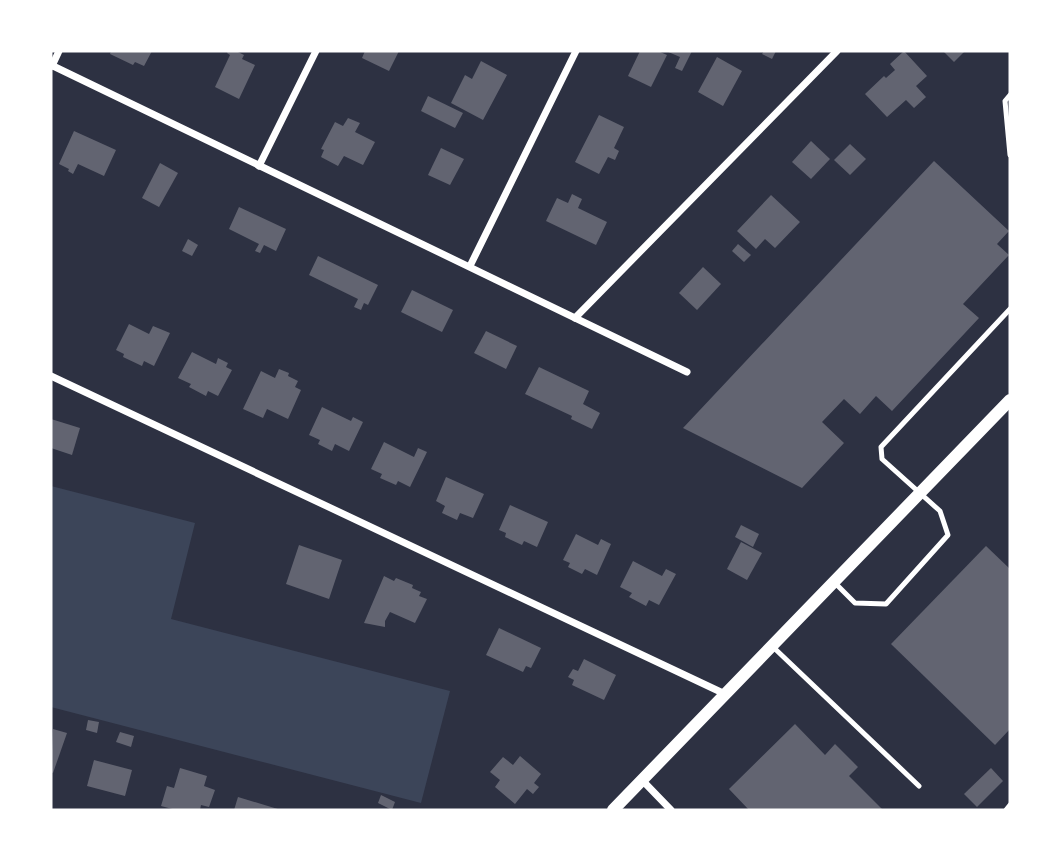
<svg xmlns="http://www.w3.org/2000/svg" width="1061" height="861" font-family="Ubuntu,sans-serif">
  <rect width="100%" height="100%" fill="#2d3142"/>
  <path fill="#3c4559" d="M51 486 195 523 171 619 450 691 421 803 51 707Z"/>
  <g fill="#626471">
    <path d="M111 51H152L144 66 135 62 133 65 110 54Z"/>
    <path d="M228 51H236L244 55 242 59 255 65 239 99 215 87 230 55 227 53Z"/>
    <path d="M365 51H399L389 71 362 58Z"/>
    <path d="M640 51H658L667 55 651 87 628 76Z"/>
    <path d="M666 51H692L682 71 675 68 680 57Z"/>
    <path d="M764 51H776L772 59 762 54Z"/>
    <path d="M904 51 927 76 916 86 926 97 914 108 906 100 887 117 865 94 884 76 886 78 895 70 890 64Z"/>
    <path d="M943 51H965L954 62Z"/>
    <path d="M717 57 742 71 723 106 698 92Z"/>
    <path d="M481 61 507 75 483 120 451 103 465 75 472 79Z"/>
    <path d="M428 96 463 113 455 128 421 111Z"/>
    <path d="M599 115 624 127 614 148 619 151 615 160 608 157 599 174 575 162Z"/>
    <path d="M348 118 360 123 355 132 375 142 363 165 344 156 338 166 321 157 324 150 321 149 335 122 343 126Z"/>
    <path d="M74 131 116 150 104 176 78 164 73 174 68 171 69 169 59 164Z"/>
    <path d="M811 141 830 159 811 179 792 162Z"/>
    <path d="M850 144 866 159 850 175 834 160Z"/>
    <path d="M441 148 464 159 450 185 428 175Z"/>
    <path d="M934 161 1009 231 997 244 1009 255 963 304 979 318 892 411 876 396 860 414 844 399 822 422 844 443 802 488 683 428Z"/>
    <path d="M160 163 178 173 159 207 142 198Z"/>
    <path d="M572 194 582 199 578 208 607 222 596 245 546 221 557 198 568 203Z"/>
    <path d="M771 195 800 222 775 248 765 239 756 249 737 231Z"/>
    <path d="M239 207 286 229 276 251 264 245 260 253 255 251 259 244 229 229Z"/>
    <path d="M188 239 198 245 192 256 182 251Z"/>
    <path d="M738 244 751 255 744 262 732 251Z"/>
    <path d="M318 256 378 285 368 305 364 303 361 310 354 307 358 299 309 275Z"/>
    <path d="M703 267 721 284 697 310 679 293Z"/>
    <path d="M412 290 453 310 442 332 401 312Z"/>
    <path d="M129 324 149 334 153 326 170 333 154 366 144 361 142 366 123 357 124 354 116 350Z"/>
    <path d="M486 331 517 346 506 369 474 353Z"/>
    <path d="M192 352 216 364 218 358 228 363 226 367 232 370 218 396 208 391 206 396 189 387 191 384 178 378Z"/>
    <path d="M539 367 589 391 583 404 600 413 592 429 571 419 572 416 525 394Z"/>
    <path d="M279 369 289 373 288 376 298 381 295 387 301 390 288 419 267 409 263 418 243 409 261 371 275 378Z"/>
    <path d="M322 407 351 421 353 417 363 422 349 451 335 444 332 451 318 444 320 440 309 435Z"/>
    <path d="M51 419 80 428 72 455 51 448Z"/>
    <path d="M384 442 414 457 418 448 427 452 410 487 398 481 396 485 380 478 382 474 371 469Z"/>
    <path d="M446 477 484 494 473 518 460 513 457 520 442 513 445 506 436 501Z"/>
    <path d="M510 505 548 522 537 547 524 541 522 545 505 537 506 533 499 530Z"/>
    <path d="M741 525 759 534 753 547 735 537Z"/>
    <path d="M576 534 598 545 601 539 611 544 597 575 585 569 582 574 568 567 570 563 563 560Z"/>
    <path d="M741 542 762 553 747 580 727 569Z"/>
    <path d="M299 545 342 560 329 599 286 584Z"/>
    <path d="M986 546 1010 569V729L995 745 891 644Z"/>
    <path d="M633 561 662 576 666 569 676 574 659 605 649 600 646 606 629 597 632 593 620 587Z"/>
    <path d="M384 576 394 581 396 578 413 585 412 588 421 592 419 596 427 599 415 623 390 612 385 621V627L364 623Z"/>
    <path d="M499 628 541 648 531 668 526 666 523 672 486 655Z"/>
    <path d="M584 659 616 675 604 700 572 685 574 680 568 677 573 669 578 671Z"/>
    <path d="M88 720 99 722 97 733 86 730Z"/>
    <path d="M795 724 825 755 835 744 858 767 849 776 883 810H749L729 789Z"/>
    <path d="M53 729 67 733 53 773 51 772Z"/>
    <path d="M120 732 134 736 131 747 116 742Z"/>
    <path d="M520 756 541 774 534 783 539 787 533 794 527 789 515 804 495 787 500 780 490 772 503 757 513 765Z"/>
    <path d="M94 760 132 770 125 796 87 786Z"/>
    <path d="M180 768 207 776 204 786 215 790 209 807 201 805 200 810H176L161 806 167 786 174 788Z"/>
    <path d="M991 768 1003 781 977 807 964 794Z"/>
    <path d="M381 795 395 802 392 810 378 803Z"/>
    <path d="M238 797 281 810H234Z"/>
  </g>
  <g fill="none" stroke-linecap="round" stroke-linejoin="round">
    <g stroke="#fff" stroke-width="5">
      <path d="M1010 95 1005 101 1010 155"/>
      <path d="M834 582 855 603 886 604 948 535 940 511 882 459 881 447 1010 309"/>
      <path d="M772 646 919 786"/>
      <path d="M1006 810 1010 805"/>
    </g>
    <g stroke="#fff" stroke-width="7">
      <path d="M51 65 687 372"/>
      <path d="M52 66 59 51"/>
      <path d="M259 166 316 51"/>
      <path d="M470 266 576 51"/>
      <path d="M575 318 837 51"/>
      <path d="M51 376 725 694"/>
      <path d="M642 780 671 810"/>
    </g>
    <path stroke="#fff" stroke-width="12" d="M613 810 1010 400"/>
  </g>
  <rect width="1061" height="861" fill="none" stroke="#ffffff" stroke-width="105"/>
</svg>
